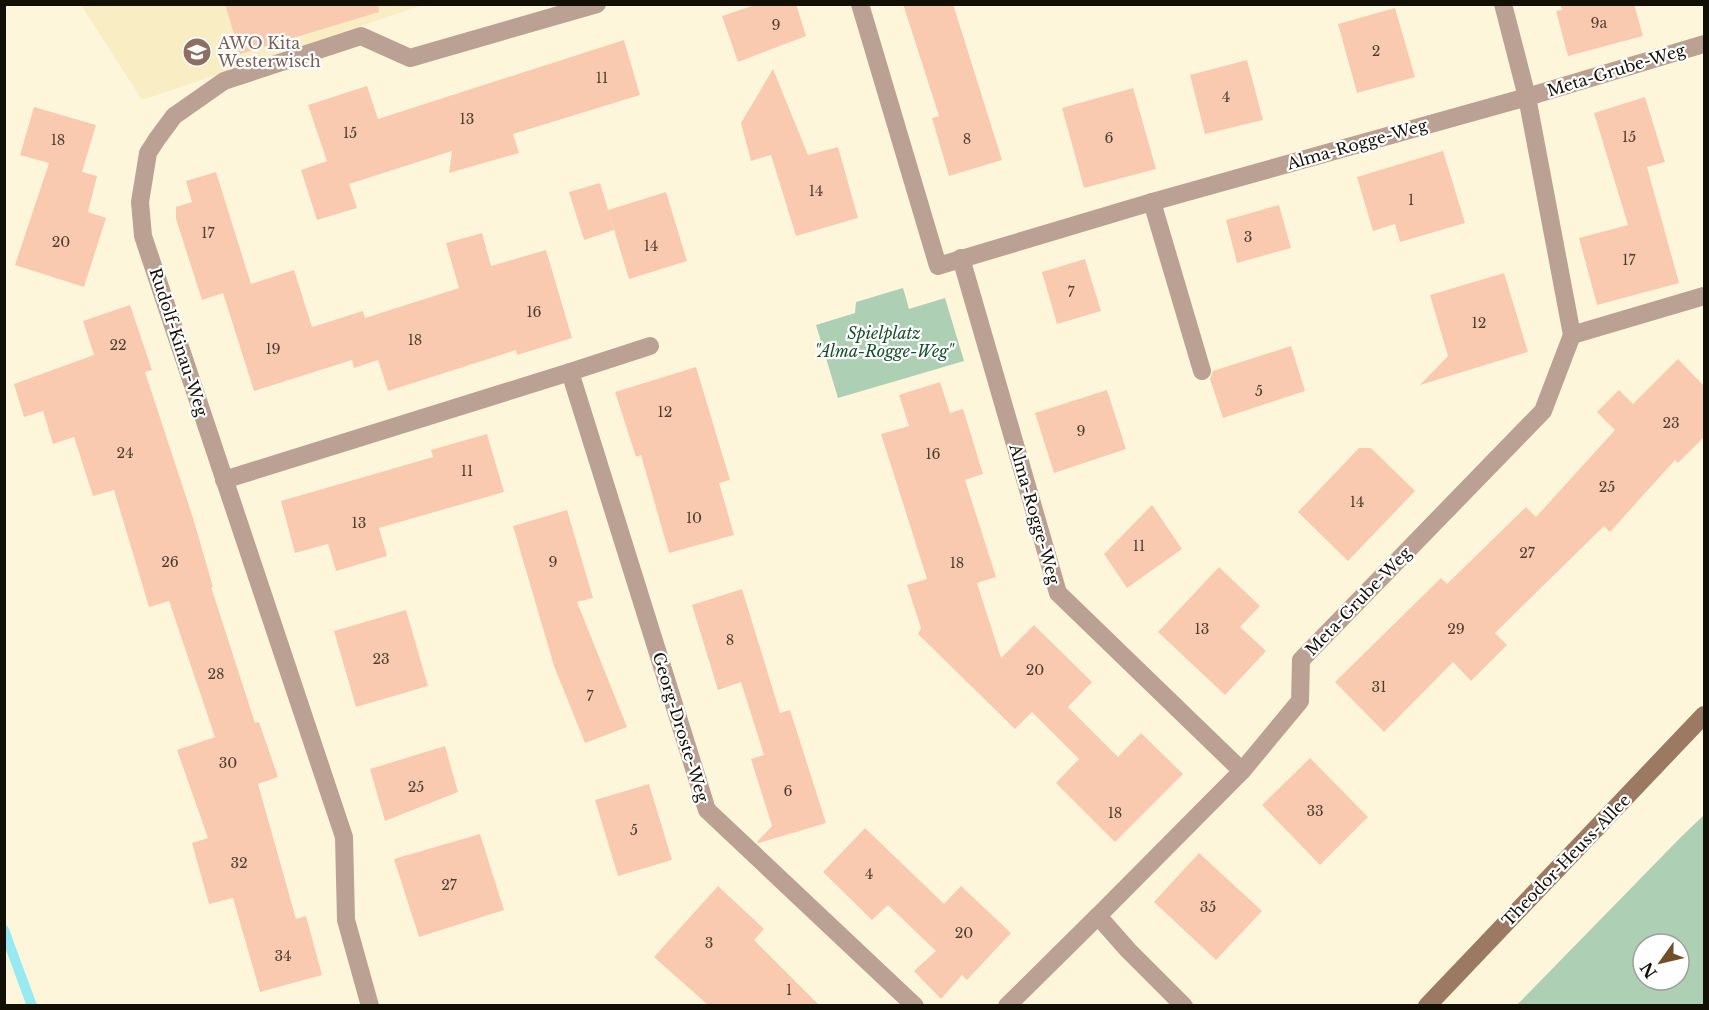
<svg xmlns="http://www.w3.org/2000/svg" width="1709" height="1010" font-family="'Libre Baskerville',serif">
  <rect width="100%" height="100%" fill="#fef6db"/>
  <path fill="#f9edc4" d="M81 5H423L142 100Z"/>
  <g fill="#adcfb3" fill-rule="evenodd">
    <path d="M903 288 909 309 945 298 964 361 838 398 816 325 855 313 856 302Z"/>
    <path d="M1704 815V1005H1517L1681 837ZM1643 944H1679V980H1643Z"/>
  </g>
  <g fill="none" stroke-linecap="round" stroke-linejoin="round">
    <path stroke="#97e9f2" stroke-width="10" d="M4 930 32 1006"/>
  </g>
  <g fill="#f9cab0">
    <path d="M225 4H378L379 12 240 54Z"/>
    <path d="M758 4H796L806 36 738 62 722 16Z"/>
    <path d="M903 4H953L1002 160 949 176 932 118 939 116Z"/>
    <path d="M1560 4H1634L1643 36 1568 56 1556 11 1562 10Z"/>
    <path d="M1395 8 1415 77 1357 93 1338 24Z"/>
    <path d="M624 40 640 95 513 134 519 153 449 173 452 151 349 184 357 208 317 220 301 170 327 161 308 105 367 86 378 119Z"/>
    <path d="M1247 60 1263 120 1205 134 1190 75Z"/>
    <path d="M773 69 808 155 838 147 858 218 796 236 771 155 751 161 741 123Z"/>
    <path d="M1133 88 1156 169 1084 188 1062 108Z"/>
    <path d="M1645 97 1665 162 1647 167 1679 283 1597 305 1579 238 1628 225 1594 113Z"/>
    <path d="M34 107 96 125 82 172 97 176 88 212 106 218 84 287 15 265 49 163 20 155Z"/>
    <path d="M1443 151 1465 223 1400 242 1395 224 1373 231 1357 177Z"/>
    <path d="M216 172 251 284 294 270 312 327 363 311 365 318 459 288 446 243 482 233 491 266 546 250 572 338 517 355 516 350 388 391 378 360 354 368 352 360 254 391 223 293 202 300 176 219V207L192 202 186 181Z"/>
    <path d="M600 183 614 230 584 240 569 192Z"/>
    <path d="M666 192 687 261 629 279 608 210Z"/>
    <path d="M1279 205 1291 248 1237 263 1226 220Z"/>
    <path d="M1085 259 1101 311 1057 324 1042 272Z"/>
    <path d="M1504 273 1528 352 1420 385 1448 356 1430 295Z"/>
    <path d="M130 305 152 370 145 372 193 518 213 587H211L255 723 259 722 278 777 258 784 296 919 306 916 322 975 260 992 233 898 209 904 192 843 208 838 177 750 215 737 169 601 149 607 114 490 93 496 74 437 53 444 43 411 24 417 14 384 94 355 83 321Z"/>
    <path d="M1291 346 1305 391 1223 418 1210 379 1213 371Z"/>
    <path d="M1678 359 1704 386V437L1678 463 1675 460 1610 532 1604 526 1495 633 1507 645 1471 681 1453 662 1384 732 1335 682 1441 578 1447 584 1526 507 1536 517 1615 430 1597 412 1619 390 1633 404Z"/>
    <path d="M696 367 730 480 719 483 734 535 669 553 641 455 636 457 615 392Z"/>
    <path d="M940 382 950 413 963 409 983 474 965 480 996 577 977 583 1001 658 1034 625 1092 682 1068 707 1118 757 1141 733 1183 774 1115 842 1056 783 1079 759 1032 712 1015 729 918 634 921 628 907 585 927 579 881 434 909 426 899 395Z"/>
    <path d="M1107 390 1126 449 1054 473 1035 413Z"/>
    <path d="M487 434 504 492 379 528 387 556 336 571 328 544 295 553 281 501 433 457 431 450Z"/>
    <path d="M1359 448H1371L1415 491 1348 561 1298 512Z"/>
    <path d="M1152 505 1182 549 1127 588 1104 554Z"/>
    <path d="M567 510 593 598 577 602 627 727 585 743 554 666 513 526Z"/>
    <path d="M1219 567 1260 606 1240 627 1266 651 1225 695 1158 632Z"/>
    <path d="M742 589 780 713 790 710 826 823 759 843 757 842 772 826 751 759 764 755 741 682 718 690 692 605Z"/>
    <path d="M406 610 428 686 356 707 334 631Z"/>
    <path d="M445 746 458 792 385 821 370 769Z"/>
    <path d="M1310 758 1368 817 1320 865 1262 805Z"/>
    <path d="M649 784 672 860 618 876 595 800Z"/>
    <path d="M865 828 944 904 961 886 1011 933 967 980 962 975 941 999 914 971 936 951 888 905 872 920 823 872Z"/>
    <path d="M480 834 504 910 419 937 394 859Z"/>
    <path d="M1199 853 1262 911 1216 960 1154 902Z"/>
    <path d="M718 886 764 929 754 940 819 1005H708L654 957Z"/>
  </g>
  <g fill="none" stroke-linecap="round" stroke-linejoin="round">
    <g stroke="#bba193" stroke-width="18">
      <path d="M860 4 938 266 1152 202 1527 97 1704 44"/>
      <path d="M1152 202 1202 371"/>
      <path d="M961 258 1058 593 1242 771"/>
      <path d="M1572 335 1704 296"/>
      <path d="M570 372 650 346"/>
      <path d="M224 480 570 372 707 810 915 1006"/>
      <path d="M370 1006 346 920 344 837 143 236 140 202 148 153 157 139 174 116 224 81 361 36 410 58 597 4"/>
      <path d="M1007 1006 1098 916"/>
      <path d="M1184 1006 1128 950 1098 916 1242 771 1300 701 1301 660 1543 411 1572 335 1527 97 1503 4"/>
    </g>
    <path stroke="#9c7963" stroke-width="18" d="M1427 1006 1704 715"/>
  </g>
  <defs>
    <g id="school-disc" transform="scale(1.5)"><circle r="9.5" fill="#8d6e63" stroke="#fff"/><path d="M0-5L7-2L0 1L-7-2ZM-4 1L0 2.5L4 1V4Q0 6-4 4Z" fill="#fff"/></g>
  </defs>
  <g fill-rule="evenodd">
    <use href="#school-disc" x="197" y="52"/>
  </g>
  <g text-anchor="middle" stroke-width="4.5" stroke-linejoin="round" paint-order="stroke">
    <g font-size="14" fill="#4c3e2f">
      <text x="1599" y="28">9a</text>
      <text x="776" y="30">9</text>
      <text x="1376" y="56">2</text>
      <text x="602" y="83">11</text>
      <text x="1226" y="102">4</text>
      <text x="467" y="124">13</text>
      <text x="350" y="138">15</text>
      <text x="1629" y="142">15</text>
      <text x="1109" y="143">6</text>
      <text x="967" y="144">8</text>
      <text x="58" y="145">18</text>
      <text x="816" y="196">14</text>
      <text x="1411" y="205">1</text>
      <text x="208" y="238">17</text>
      <text x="1248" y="242">3</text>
      <text x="61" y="247">20</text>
      <text x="651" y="251">14</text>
      <text x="1629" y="265">17</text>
      <text x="1071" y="297">7</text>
      <text x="534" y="317">16</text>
      <text x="1479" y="328">12</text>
      <text x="415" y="345">18</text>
      <text x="118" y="350">22</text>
      <text x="273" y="354">19</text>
      <text x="1259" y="396">5</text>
      <text x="665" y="417">12</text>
      <text x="1671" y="428">23</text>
      <text x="1081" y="436">9</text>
      <text x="125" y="458">24</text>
      <text x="933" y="459">16</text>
      <text x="467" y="476">11</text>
      <text x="1607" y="492">25</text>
      <text x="1357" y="507">14</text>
      <text x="694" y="523">10</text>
      <text x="359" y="528">13</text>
      <text x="1139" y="551">11</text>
      <text x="1527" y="558">27</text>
      <text x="170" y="567">26</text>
      <text x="553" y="567">9</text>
      <text x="957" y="568">18</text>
      <text x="1202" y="634">13</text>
      <text x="1456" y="634">29</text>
      <text x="730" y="645">8</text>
      <text x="381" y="664">23</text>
      <text x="1035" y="675">20</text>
      <text x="216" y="679">28</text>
      <text x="1379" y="692">31</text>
      <text x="590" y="701">7</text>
      <text x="228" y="768">30</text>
      <text x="416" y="792">25</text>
      <text x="788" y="796">6</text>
      <text x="1315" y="816">33</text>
      <text x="1115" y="818">18</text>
      <text x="634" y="835">5</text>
      <text x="239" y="868">32</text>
      <text x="869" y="879">4</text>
      <text x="449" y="890">27</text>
      <text x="1208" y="912">35</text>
      <text x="964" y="938">20</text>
      <text x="709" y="948">3</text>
      <text x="283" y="961">34</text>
      <text x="789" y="995">1</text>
    </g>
    <g font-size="16" fill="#785e54" stroke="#fff" text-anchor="start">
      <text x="218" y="49">AWO Kita<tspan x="218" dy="18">Westerwisch</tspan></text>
    </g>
    <g font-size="16" fill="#120f04" stroke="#fff">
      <text transform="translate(1616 70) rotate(-17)" y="6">Meta-Grube-Weg</text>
      <text transform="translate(1357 144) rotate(-16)" y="6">Alma-Rogge-Weg</text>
      <text transform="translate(179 342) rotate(72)" y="6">Rudolf-Kinau-Weg</text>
      <text transform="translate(1035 514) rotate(74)" y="6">Alma-Rogge-Weg</text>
      <text transform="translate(1358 601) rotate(-46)" y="6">Meta-Grube-Weg</text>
      <text transform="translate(681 727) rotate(73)" y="6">Georg-Droste-Weg</text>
      <text transform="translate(1566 860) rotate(-46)" y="6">Theodor-Heuss-Allee</text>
    </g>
    <g font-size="16" font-style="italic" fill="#154e28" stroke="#fff">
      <text x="884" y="339">Spielplatz<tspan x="884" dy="18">"Alma-Rogge-Weg"</tspan></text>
    </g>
  </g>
  <rect width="1709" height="1010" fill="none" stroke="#120f04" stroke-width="12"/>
  <g transform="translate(1661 962) rotate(236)"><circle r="28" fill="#ffffff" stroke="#a09f9b" stroke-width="1.5"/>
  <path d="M0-4.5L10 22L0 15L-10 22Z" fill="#734e2a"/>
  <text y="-9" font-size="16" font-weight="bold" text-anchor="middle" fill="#120f04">N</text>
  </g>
</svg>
